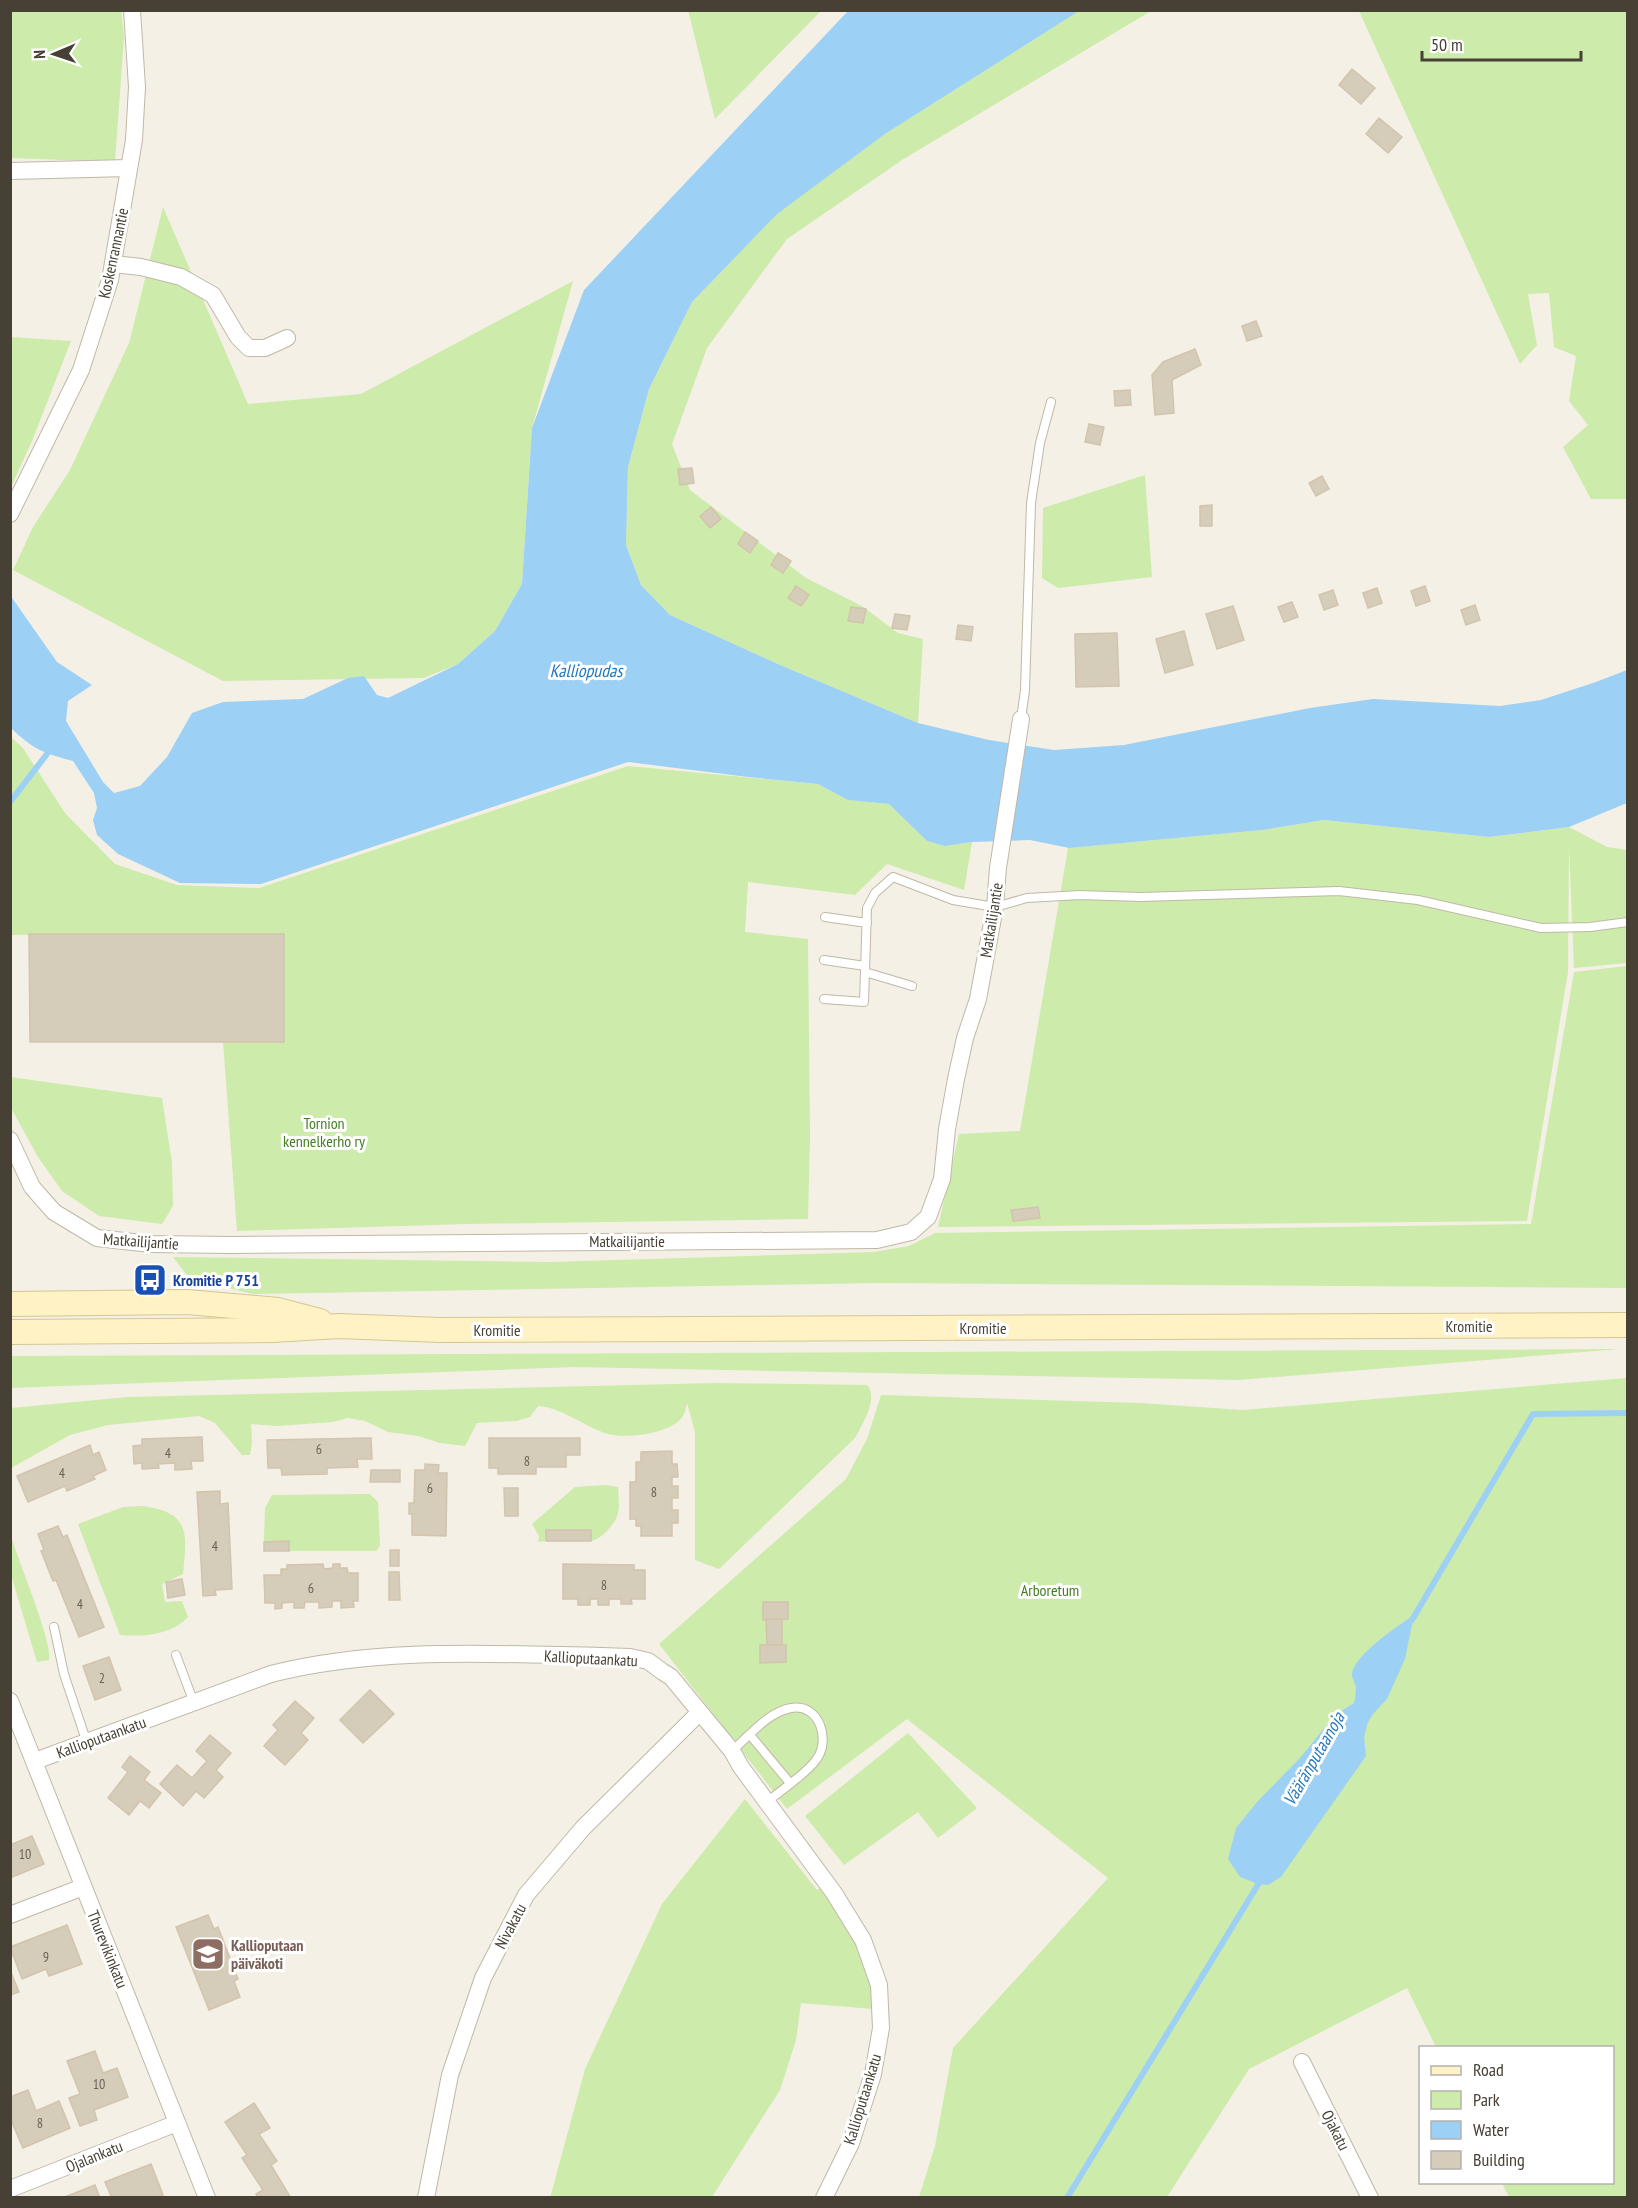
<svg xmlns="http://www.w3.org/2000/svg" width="1638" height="2208" font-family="'PT Sans Narrow',sans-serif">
  <rect width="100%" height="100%" fill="#f4f0e5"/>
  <g fill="#cdebab">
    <path d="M688 10H821V11L715 119Z"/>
    <path d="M11 11H121L124 36 115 162 11 158Z"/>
    <path d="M1079 11H1151L902 160 787 239 707 348 672 444 690 490 806 578 862 606 898 633 923 639 918 723 780 665 670 615 641 585 626 545 628 467 649 389 692 302 776 214 885 134Z"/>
    <path d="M1359 11H1627V499H1591L1563 447 1588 425 1569 401 1576 356 1554 347 1549 293 1528 294 1537 345 1520 364Z"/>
    <path d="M163 207 248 404 361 394 573 281 532 428 522 584 495 631 458 664 424 678 223 681 13 570 33 527 70 470 129 343Z"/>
    <path d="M11 337 71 341 32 441 11 487Z"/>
    <path d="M1145 475 1152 577 1058 588 1042 578 1043 508Z"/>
    <path d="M10 736 23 748 65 813 115 864 177 885 259 888 628 766 818 784 848 800 889 804 927 841 945 846 972 842 964 890 887 864 855 895 748 882 745 932 808 939 810 1136 808 1219 466 1224 237 1231 223 1042 284 1041V934L11 935Z"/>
    <path d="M1324 820 1489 837 1569 827 1607 847 1627 850V963L1574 968 1569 847 1568 972 1527 1221 938 1227 959 1134 1020 1131 1068 848 1262 830Z"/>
    <path d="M1627 966V1288L880 1283 253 1294 190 1279 173 1257 550 1262 874 1252 909 1246 935 1233 1531 1224 1574 972Z"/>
    <path d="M10 1077 162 1098 172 1163 173 1206 162 1224 99 1216 62 1191 38 1157 11 1108Z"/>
    <path d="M1620 1349 1239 1380 574 1367 10 1388 11 1356Z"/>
    <path d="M1627 1378V2197H1509L1502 2183 1612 2182V2048L1436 2047 1407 1988 1249 2069 1167 2197H919L935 2146 953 2048 1108 1878 907 1719 787 1809 659 1644 846 1479 867 1439 881 1395 1140 1403 1243 1410Z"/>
    <path d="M716 1383 867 1385C879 1399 862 1424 855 1438L719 1569 695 1560V1432L687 1403C686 1407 685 1413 683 1416 672 1434 626 1439 608 1434 584 1427 564 1408 538 1406L530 1417 516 1421 477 1423 465 1446 440 1443 418 1436 388 1432 365 1421 348 1418 333 1422 277 1426 251 1424 252 1442 250 1455H242L215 1423 199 1416 108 1425 70 1435 11 1468V1408L128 1397Z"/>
    <path d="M605 1485 618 1487C619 1509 622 1514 607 1531 601 1537 598 1539 591 1541L590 1530H547L546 1541 538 1542 539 1536 532 1524 575 1487Z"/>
    <path d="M370 1494 378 1502 380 1546 376 1551H289V1541L264 1542 265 1508 272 1495Z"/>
    <path d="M143 1506C191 1513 187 1533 183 1574L162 1584 165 1602 182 1601 188 1617C172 1635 142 1637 120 1635L78 1524 123 1507Z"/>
    <path d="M10 1533C16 1555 54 1645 49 1660L37 1662 11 1575Z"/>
    <path d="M908 1733 977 1808 938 1838 918 1812 844 1865 805 1816Z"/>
    <path d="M745 1799 817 1890 835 1880 869 1938 885 2010 801 2003 796 2040 780 2090 712 2197 550 2198 585 2069 662 1904Z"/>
  </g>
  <g fill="#9dd0f5">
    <path d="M848 11H1079L885 134 777 214 692 302 649 389 628 467 626 545 641 585 670 615 780 665 918 723 989 740 1054 750 1124 745 1310 708 1373 699 1500 706 1541 700 1596 682 1627 670V803L1569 827 1489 837 1324 820 1262 830 1069 848 1030 840 972 842 945 846 927 841 889 804 848 800 818 784 748 777 628 762 261 884 180 883 118 854 97 835 93 820 97 808 94 793 73 761C43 753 34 750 11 728L10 595 57 662 92 685 68 701 66 721 103 782 114 793 140 786 167 757 192 713 223 702 303 699 348 678 364 676 377 695 388 698 458 664 495 631 522 584 532 428 584 290Z"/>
    <path d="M1414 1615 1405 1659 1387 1699 1373 1714 1368 1722 1364 1737 1366 1756 1281 1877 1268 1885 1258 1884 1240 1877 1228 1859 1236 1828 1257 1802 1300 1758 1335 1715 1354 1703C1355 1698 1356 1693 1356 1688 1355 1681 1350 1677 1353 1670 1360 1651 1398 1626 1414 1615Z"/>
  </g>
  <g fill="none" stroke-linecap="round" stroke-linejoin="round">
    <g stroke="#9dd0f5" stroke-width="6">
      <path d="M10 802 47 754"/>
      <path d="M1412 1620 1533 1414 1628 1413"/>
      <path d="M1067 2198 1262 1878"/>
    </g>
  </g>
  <g fill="#d6ccba" stroke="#d2c4ad" stroke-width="1.5">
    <path d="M1352 69 1375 88 1361 104 1339 85Z"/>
    <path d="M1379 118 1402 137 1388 153 1366 134Z"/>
    <path d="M1256 321 1262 336 1247 341 1242 326Z"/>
    <path d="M1195 349 1201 365 1172 380 1174 413 1155 415 1152 375 1163 362Z"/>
    <path d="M1130 390 1131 405 1115 406 1114 391Z"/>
    <path d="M1089 424 1104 427 1100 445 1085 442Z"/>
    <path d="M692 468 694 483 680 485 678 469Z"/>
    <path d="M1322 476 1329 489 1316 496 1309 483Z"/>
    <path d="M1212 505V526H1200V506Z"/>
    <path d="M711 507 721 519 710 528 700 516Z"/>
    <path d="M745 532 758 541 750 553 738 544Z"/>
    <path d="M778 553 791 561 783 573 771 565Z"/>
    <path d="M796 586 809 595 801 606 788 598Z"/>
    <path d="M1425 586 1430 601 1416 606 1411 591Z"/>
    <path d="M1377 588 1382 603 1368 608 1363 593Z"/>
    <path d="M1333 590 1338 605 1324 610 1319 595Z"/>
    <path d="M1292 602 1298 617 1284 622 1278 607Z"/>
    <path d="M1475 605 1480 620 1466 625 1461 610Z"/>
    <path d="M1233 606 1244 640 1217 649 1206 614Z"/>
    <path d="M851 607 866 609 863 623 848 621Z"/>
    <path d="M895 614 910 616 907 630 892 628Z"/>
    <path d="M958 625 973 627 971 641 956 639Z"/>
    <path d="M1184 631 1193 665 1165 673 1156 639Z"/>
    <path d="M1117 633 1119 686 1076 687 1075 634Z"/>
    <path d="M29 934H284V1042H30Z"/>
    <path d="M1038 1207 1040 1218 1013 1221 1011 1210Z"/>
    <path d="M202 1437 203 1461H191L192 1469 175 1470V1463L158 1464 159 1468 142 1469V1463L134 1464 133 1446 142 1445V1439Z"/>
    <path d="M371 1438 372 1459H357L358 1467 327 1468V1474L282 1475 281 1468H268L267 1440Z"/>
    <path d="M489 1438H580V1455H566V1467H536V1474H498V1468H489Z"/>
    <path d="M90 1445 93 1455 99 1452 106 1470 93 1476 95 1479 67 1491 65 1486 28 1502 17 1476Z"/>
    <path d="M672 1451V1464H677L678 1477H672V1486H678V1498H672V1510H678V1523H672V1536H641V1526H636V1519H630V1482H636V1462H641V1452Z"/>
    <path d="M425 1464 439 1465 438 1473H447L446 1536 412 1535V1514H409V1503H414L415 1470H425Z"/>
    <path d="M371 1470H400V1482H370Z"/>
    <path d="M504 1488H518V1516H505Z"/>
    <path d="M220 1491V1504L228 1503 232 1589 215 1590 216 1595 203 1596 197 1492Z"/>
    <path d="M58 1526 63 1537 67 1535 104 1627 79 1637 56 1580 53 1581 41 1551 44 1550 38 1534Z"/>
    <rect x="546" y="1530" width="45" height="11"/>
    <path d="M289 1541V1551H264V1542Z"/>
    <rect x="390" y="1550" width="9" height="16"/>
    <path d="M323 1564 324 1569 333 1568V1564H340V1568H347L348 1573H358V1601H353L354 1607 341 1608V1601H332V1607L319 1608V1602H305L304 1608H294V1602L282 1603V1608L275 1609V1603H265L264 1575H281V1569H287V1565Z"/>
    <path d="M563 1564 634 1565V1570H645V1599H631L632 1604H621V1599H609V1605H598V1599H590V1605H578V1599H563Z"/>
    <path d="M389 1572H399L400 1600H389Z"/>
    <path d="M182 1579 185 1595 168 1598 166 1582Z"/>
    <path d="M763 1602H788V1619L763 1620Z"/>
    <path d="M766 1619H782V1645H767Z"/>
    <path d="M760 1645H786V1662L760 1663Z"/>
    <path d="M109 1657 121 1690 95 1700 83 1666Z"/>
    <path d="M370 1690 394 1714 363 1743 340 1720Z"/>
    <path d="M295 1701 314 1718 301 1733 308 1740 285 1765 264 1746 278 1730 273 1725Z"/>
    <path d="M210 1735 231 1753 216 1770 223 1777 204 1798 196 1791 183 1806 160 1784 177 1765 192 1778 207 1761 196 1751Z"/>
    <path d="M130 1756 150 1772 144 1780 161 1793 149 1808 140 1801 129 1815 108 1798 128 1772 122 1767Z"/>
    <path d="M32 1836 44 1864 10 1878V1845Z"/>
    <path d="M208 1915 214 1929 218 1927 238 1979 234 1981 240 1997 209 2010 176 1927Z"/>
    <path d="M67 1925 82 1964 49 1976 46 1969 22 1979 10 1947Z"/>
    <path d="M10 1970 19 1992 10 1995Z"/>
    <path d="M95 2051 103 2073 117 2068 128 2097 94 2110 97 2120 80 2126 69 2098 80 2094 67 2061Z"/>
    <path d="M28 2090 36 2111 59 2101 70 2128 23 2148 10 2118V2097Z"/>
    <path d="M254 2103 270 2128 259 2134 277 2161 271 2165 291 2198H258L256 2194 263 2190 242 2158 247 2155 225 2122Z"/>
    <path d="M151 2164 163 2195 157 2198H112L105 2182Z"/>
    <path d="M95 2185 100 2198H62Z"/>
  </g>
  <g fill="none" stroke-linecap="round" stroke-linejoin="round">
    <g stroke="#c0b8a7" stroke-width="10">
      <g id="service">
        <path d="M1021 719 1025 690 1031 503 1040 443 1051 402"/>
        <path d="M825 917 867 923"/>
        <path d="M824 960 865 966"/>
        <path d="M865 972 912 986"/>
        <path d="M824 999 864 1002 867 908 875 893 893 877 953 900 995 907 1027 898 1080 895 1141 897 1339 891 1418 900 1541 928 1590 927 1628 922"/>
        <path d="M54 1627 64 1674 87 1743"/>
        <path d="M176 1655 194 1703"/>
        <path d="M750 1735 790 1783"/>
        <path d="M732 1751C749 1736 768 1712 791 1708 820 1703 831 1741 816 1760 806 1774 781 1790 767 1802"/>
      </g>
    </g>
    <g stroke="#c0b8a7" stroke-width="18">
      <g id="minor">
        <path d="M10 171 129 168"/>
        <path d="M113 264 141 267 181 277 213 295 238 337 249 348H265L287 338"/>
        <path d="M10 514 81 370 110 280 134 140 137 87 132 10"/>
        <path d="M10 1140 32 1187 54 1212 97 1238 151 1244 231 1245 877 1240 911 1232 928 1217 942 1179 947 1129 956 1079 965 1038 978 999 995 907 998 868 1021 719"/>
        <path d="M10 1701 207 2198"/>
        <path d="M35 1761 271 1674C379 1647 491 1654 602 1656L630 1657 648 1661 663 1672 671 1677 732 1751 741 1767 834 1893 863 1940 879 1985 881 2028 873 2074 851 2143 824 2198"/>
        <path d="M10 1915 83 1887"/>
        <path d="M1302 2062 1370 2198"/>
        <path d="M10 2189 177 2123"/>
        <path d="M426 2198 450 2075 483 1978 526 1895 583 1828 699 1713"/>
      </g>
    </g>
    <g stroke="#d7c691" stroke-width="26">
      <g id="secondary">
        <path d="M10 1304 187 1302 278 1310 320 1321"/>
        <path d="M10 1332 273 1330 339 1326 440 1330 1628 1325"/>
      </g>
    </g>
    <use href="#service" stroke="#fff" stroke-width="8"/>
    <use href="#minor" stroke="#fff" stroke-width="16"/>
    <use href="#secondary" stroke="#fff2c4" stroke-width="24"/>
  </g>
  <defs>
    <g id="bus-square" transform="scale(1.725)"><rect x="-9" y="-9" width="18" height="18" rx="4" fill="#1a4fb4" stroke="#fff"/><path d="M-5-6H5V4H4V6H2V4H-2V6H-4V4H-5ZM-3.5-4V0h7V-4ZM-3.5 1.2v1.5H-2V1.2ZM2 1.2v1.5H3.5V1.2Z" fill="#fff"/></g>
    <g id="school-square" transform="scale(1.725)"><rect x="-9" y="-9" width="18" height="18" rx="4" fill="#8d6e63" stroke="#fff"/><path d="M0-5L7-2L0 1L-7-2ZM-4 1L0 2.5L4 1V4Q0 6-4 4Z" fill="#fff"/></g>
  </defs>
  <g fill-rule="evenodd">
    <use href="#bus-square" x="150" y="1280"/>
    <use href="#school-square" x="208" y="1954"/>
  </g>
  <g text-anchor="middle" stroke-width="6" stroke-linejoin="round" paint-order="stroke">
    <g font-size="14" fill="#6b6356">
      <text x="319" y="1454">6</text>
      <text x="168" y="1458">4</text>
      <text x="527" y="1466">8</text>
      <text x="62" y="1478">4</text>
      <text x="430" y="1493">6</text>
      <text x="654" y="1497">8</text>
      <text x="215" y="1551">4</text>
      <text x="604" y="1590">8</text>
      <text x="311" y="1593">6</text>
      <text x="80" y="1609">4</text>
      <text x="102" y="1683">2</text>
      <text x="25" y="1859">10</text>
      <text x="46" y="1962">9</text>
      <text x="99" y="2089">10</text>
      <text x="40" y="2128">8</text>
    </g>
    <g font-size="16" fill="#474034" stroke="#fff">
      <text transform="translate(113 253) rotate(-78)" y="6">Koskenrannantie</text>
      <text transform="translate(991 920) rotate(-81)" y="6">Matkailijantie</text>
      <text transform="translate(141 1241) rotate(4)" y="6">Matkailijantie</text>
      <text x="627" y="1247">Matkailijantie</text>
      <text x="1469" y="1332">Kromitie</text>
      <text x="983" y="1334">Kromitie</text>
      <text x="497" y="1336">Kromitie</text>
      <text transform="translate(591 1658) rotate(3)" y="6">Kallioputaankatu</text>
      <text transform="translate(101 1737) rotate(-20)" y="6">Kallioputaankatu</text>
      <text transform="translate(510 1926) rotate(-62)" y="6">Nivakatu</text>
      <text transform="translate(108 1949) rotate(68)" y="6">Thurevikinkatu</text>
      <text transform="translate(862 2099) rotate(-73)" y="6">Kallioputaankatu</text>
      <text transform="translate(1336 2130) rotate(63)" y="6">Ojakatu</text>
      <text transform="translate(94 2156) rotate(-22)" y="6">Ojalankatu</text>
    </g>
    <g font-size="16" fill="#437d23" stroke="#fff">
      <text x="324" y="1129">Tornion<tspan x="324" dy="18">kennelkerho ry</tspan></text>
      <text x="1050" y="1596">Arboretum</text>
    </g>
    <g font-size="16" font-weight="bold" fill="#164399" stroke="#fff" text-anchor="start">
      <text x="173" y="1286">Kromitie P 751</text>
    </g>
    <g font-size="16" font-weight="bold" fill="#785e54" stroke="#fff" text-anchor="start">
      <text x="231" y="1951">Kallioputaan<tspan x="231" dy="18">päiväkoti</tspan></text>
    </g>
    <g font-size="18" font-style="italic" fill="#2579bb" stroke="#fff">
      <text x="586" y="677">Kalliopudas</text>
      <text transform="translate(1314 1759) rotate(-60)" y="6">Vääränputaanoja</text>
    </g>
  </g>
  <rect width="1638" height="2208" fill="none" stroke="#474034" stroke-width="24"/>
  <rect x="1419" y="2046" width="195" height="138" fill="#ffffff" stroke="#b5b3ae" stroke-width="1.5"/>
  <rect x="1431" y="2066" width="30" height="9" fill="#fff2c4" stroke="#b5b3ae" stroke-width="1.5"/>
  <text x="1473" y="2076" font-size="18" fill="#474034">Road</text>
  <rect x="1431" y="2091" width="30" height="18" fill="#cdebab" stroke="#b5b3ae" stroke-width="1.5"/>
  <text x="1473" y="2106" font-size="18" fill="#474034">Park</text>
  <rect x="1431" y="2121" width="30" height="18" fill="#9dd0f5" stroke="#b5b3ae" stroke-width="1.5"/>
  <text x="1473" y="2136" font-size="18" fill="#474034">Water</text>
  <rect x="1431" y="2151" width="30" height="18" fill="#d6ccba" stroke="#b5b3ae" stroke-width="1.5"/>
  <text x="1473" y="2166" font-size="18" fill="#474034">Building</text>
  <g transform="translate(54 54) rotate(268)" stroke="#ffffff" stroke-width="4.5" paint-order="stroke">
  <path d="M0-4.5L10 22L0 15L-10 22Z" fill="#474034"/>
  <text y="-9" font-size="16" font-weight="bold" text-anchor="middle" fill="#474034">N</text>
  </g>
  <path d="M1422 51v9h159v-9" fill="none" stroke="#474034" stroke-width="3"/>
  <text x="1431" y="51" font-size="18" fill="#474034" stroke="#ffffff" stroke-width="4.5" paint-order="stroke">50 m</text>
</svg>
